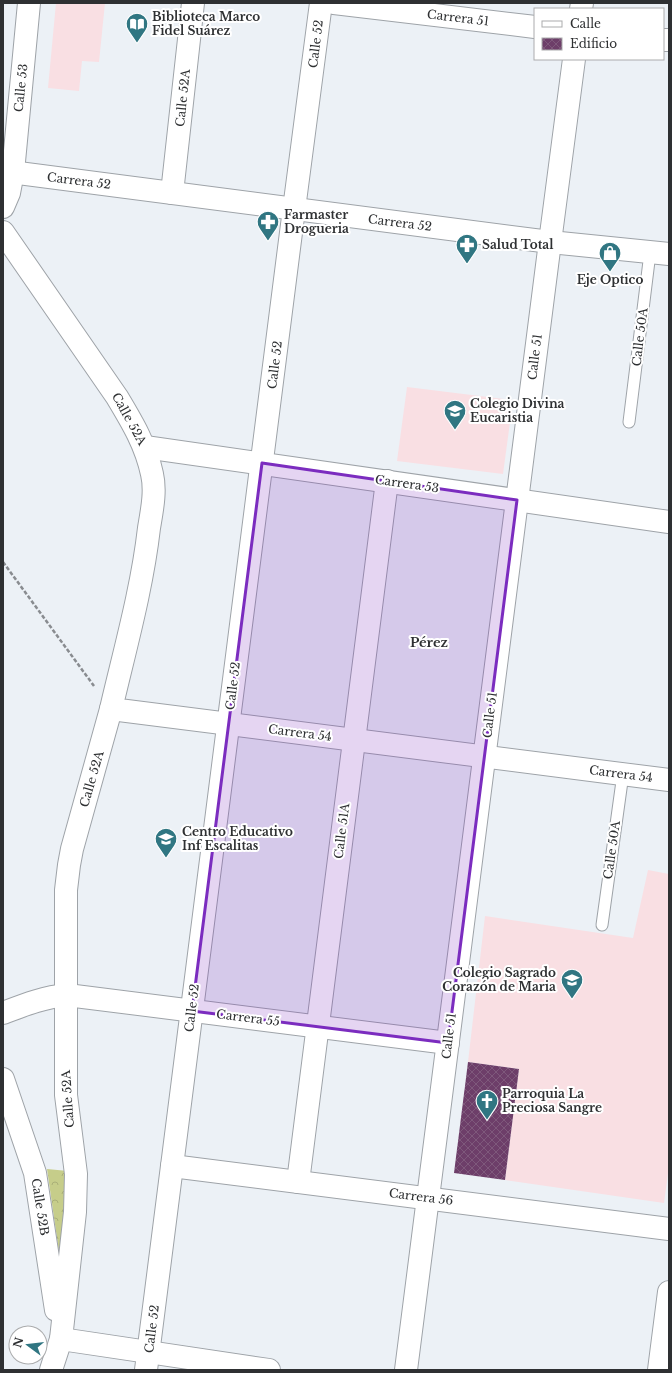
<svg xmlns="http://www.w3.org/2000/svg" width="672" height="1373" font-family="'Libre Baskerville',serif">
  <defs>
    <pattern id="park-crowns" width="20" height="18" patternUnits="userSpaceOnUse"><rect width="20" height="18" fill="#c6cd8a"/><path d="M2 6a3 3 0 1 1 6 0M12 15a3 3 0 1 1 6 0" fill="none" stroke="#aab078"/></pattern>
    <pattern id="building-cross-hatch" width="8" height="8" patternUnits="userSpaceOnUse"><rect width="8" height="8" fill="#6d3e69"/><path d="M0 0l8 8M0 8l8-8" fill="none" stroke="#7e587b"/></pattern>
  </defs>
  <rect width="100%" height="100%" fill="#ecf1f6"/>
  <g fill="#f9dfe3">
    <path d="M56 3H105L99 62 82 61 79 91 48 88Z"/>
    <path d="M407 387 513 400 503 474 397 461Z"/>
    <path d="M648 870 669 874V1166L664 1203 505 1180 519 1069 468 1062 485 916 633 938Z"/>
  </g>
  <path fill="url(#park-crowns)" d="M47 1169 68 1171 61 1266Z"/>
  <path fill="url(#building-cross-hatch)" d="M468 1062 519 1069 505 1180 454 1173Z"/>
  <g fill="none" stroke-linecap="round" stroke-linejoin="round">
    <g stroke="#9ea3a8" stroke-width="13">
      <g id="lane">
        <path d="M629 422 650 253"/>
        <path d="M602 925 623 774"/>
      </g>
    </g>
    <g stroke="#9ea3a8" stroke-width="24">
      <g id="street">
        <path d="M581 9 582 3"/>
        <path d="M172 193 193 3"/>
        <path d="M294 209 321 3"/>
        <path d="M550 242 574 59"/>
        <path d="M145 447 669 522"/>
        <path d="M3 1013C24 1005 44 997 67 995L448 1043"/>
        <path d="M3 1079 35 1173 56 1310"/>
        <path d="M172 1166 669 1229"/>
        <path d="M298 1182 387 481"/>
        <path d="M61 1339 269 1370"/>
        <path d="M51 1370 61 1339 75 1212 76 1174 66 1095V890L69 865 72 849 111 709"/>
        <path d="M659 1370 669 1292"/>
      </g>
    </g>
    <g stroke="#9ea3a8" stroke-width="24">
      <g id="secondary">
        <path d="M334 3 535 27"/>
        <path d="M663 40H669"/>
        <path d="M3 171 550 242 669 254"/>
        <path d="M3 207 9 193 13 172 29 3"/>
        <path d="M3 232 117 397C132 422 146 445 152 474 156 491 152 510 149 528 142 589 125 649 111 709L669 780"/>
        <path d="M146 1370 294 209"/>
        <path d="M406 1370 550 242"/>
      </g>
    </g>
    <path stroke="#898c90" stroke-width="2.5" stroke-dasharray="4 2" stroke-linecap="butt" d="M3 562 94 686"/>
    <use href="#lane" stroke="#fff" stroke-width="11"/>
    <use href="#street" stroke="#fff" stroke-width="22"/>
    <use href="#secondary" stroke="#fff" stroke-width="22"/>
  </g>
  <path fill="#7b2cbf" fill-opacity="0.2" stroke="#7b2cbf" stroke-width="3" stroke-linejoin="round" d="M262 463 517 500 448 1043 192 1011Z"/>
  <defs>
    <g id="library-pin" transform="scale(1.15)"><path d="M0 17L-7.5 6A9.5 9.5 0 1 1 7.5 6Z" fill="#307682" stroke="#fff"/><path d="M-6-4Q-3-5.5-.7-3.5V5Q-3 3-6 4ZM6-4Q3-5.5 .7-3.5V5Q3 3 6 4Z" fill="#fff"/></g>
    <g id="pharmacy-pin" transform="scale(1.15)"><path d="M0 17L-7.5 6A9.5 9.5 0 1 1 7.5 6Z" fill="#307682" stroke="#fff"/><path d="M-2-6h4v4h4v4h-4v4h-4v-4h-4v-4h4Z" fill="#fff"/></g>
    <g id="shop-pin" transform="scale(1.15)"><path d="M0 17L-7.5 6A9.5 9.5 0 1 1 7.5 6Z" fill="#307682" stroke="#fff"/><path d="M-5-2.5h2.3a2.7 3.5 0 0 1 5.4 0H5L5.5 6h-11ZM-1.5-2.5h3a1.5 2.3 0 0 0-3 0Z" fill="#fff"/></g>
    <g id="school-pin" transform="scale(1.15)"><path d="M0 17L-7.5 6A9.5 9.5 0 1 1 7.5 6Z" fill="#307682" stroke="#fff"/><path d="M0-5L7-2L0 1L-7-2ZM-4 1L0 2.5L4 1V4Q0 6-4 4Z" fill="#fff"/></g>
    <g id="church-pin" transform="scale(1.15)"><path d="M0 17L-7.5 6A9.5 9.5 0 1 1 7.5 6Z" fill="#307682" stroke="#fff"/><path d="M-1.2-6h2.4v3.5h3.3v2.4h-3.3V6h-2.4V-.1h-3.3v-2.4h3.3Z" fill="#fff"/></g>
  </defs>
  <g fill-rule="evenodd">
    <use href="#library-pin" x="137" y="24"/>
    <use href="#pharmacy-pin" x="268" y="222"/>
    <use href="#pharmacy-pin" x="467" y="245"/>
    <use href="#shop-pin" x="610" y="253"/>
    <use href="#school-pin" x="455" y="411"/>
    <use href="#school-pin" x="166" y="839"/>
    <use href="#school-pin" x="572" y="980"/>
    <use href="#church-pin" x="487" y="1101"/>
  </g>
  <g text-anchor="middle" stroke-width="4" stroke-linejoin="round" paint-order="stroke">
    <g font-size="12" font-weight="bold" fill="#2e3032" stroke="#fff" text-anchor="start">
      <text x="152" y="21">Biblioteca Marco<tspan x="152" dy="14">Fidel Suárez</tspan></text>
      <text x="284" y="219">Farmaster<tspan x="284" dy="14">Drogueria</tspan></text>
      <text x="482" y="249">Salud Total</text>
      <text x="610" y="284" text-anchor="middle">Eje Optico</text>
      <text x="470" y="408">Colegio Divina<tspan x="470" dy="14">Eucaristia</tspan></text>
      <text x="182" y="836">Centro Educativo<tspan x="182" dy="14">Inf Escalitas</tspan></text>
      <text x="556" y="977" text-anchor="end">Colegio Sagrado<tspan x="556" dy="14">Corazón de Maria</tspan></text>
      <text x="502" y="1098">Parroquia La<tspan x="502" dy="14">Preciosa Sangre</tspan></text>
    </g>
    <g font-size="12" fill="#2e3032" stroke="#fff">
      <text transform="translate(458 18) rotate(7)" y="4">Carrera 51</text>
      <text transform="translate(316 44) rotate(-83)" y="4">Calle 52</text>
      <text transform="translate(21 88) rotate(-84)" y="4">Calle 53</text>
      <text transform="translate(183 98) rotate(-84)" y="4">Calle 52A</text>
      <text transform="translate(79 181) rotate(7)" y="4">Carrera 52</text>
      <text transform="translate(400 223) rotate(7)" y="4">Carrera 52</text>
      <text transform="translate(640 337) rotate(-83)" y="4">Calle 50A</text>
      <text transform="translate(535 357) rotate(-83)" y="4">Calle 51</text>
      <text transform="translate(275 365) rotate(-83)" y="4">Calle 52</text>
      <text transform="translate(129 419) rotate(61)" y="4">Calle 52A</text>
      <text transform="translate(407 484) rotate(8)" y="4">Carrera 53</text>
      <text transform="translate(233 686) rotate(-83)" y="4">Calle 52</text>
      <text transform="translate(490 715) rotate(-83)" y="4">Calle 51</text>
      <text transform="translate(300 733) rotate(7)" y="4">Carrera 54</text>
      <text transform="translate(621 774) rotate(7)" y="4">Carrera 54</text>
      <text transform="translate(92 779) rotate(-74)" y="4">Calle 52A</text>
      <text transform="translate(342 831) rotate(-83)" y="4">Calle 51A</text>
      <text transform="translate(612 850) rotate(-82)" y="4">Calle 50A</text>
      <text transform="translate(192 1008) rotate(-83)" y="4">Calle 52</text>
      <text transform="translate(248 1018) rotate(7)" y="4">Carrera 55</text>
      <text transform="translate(449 1036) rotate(-83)" y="4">Calle 51</text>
      <text transform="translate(68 1099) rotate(-94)" y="4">Calle 52A</text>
      <text transform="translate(421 1197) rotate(7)" y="4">Carrera 56</text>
      <text transform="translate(40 1207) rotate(81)" y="4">Calle 52B</text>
      <text transform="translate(152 1329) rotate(-83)" y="4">Calle 52</text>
    </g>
    <g font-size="13" font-weight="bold" fill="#2e3032" stroke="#fff">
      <text x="429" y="647">Pérez</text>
    </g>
  </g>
  <rect width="672" height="1373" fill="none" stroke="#2e3032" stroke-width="8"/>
  <rect x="534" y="8" width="130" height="52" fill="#ffffff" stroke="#abacad"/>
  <rect x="542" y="21" width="20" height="6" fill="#ffffff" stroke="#abacad"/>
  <text x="570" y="28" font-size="12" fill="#2e3032">Calle</text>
  <rect x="542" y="38" width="20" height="12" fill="url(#building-cross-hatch)" stroke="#abacad"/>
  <text x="570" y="48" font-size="12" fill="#2e3032">Edificio</text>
  <g transform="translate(28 1345) rotate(285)"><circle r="19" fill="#ffffff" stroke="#abacad"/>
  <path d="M0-3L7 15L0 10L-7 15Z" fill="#307682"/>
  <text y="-6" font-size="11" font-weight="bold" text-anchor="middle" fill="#2e3032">N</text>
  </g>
</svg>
